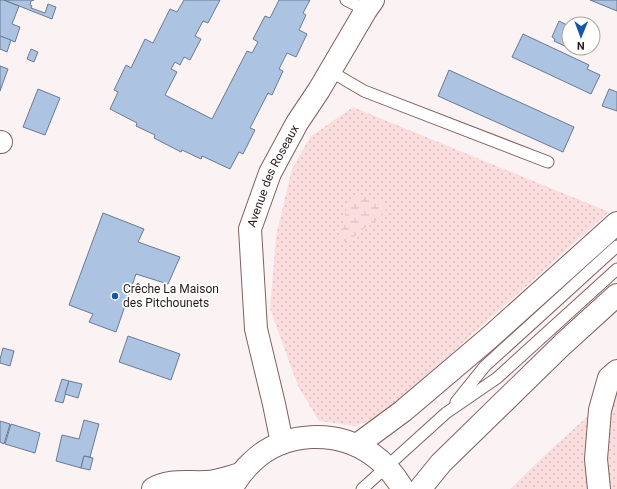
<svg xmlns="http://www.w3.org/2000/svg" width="617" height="489" font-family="Roboto,sans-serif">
  <defs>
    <pattern id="grass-dots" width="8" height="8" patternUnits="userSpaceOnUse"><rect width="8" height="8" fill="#fbddde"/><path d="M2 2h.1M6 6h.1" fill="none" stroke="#d7bdbe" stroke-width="1.8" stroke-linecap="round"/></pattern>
    <pattern id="wetland-marsh" width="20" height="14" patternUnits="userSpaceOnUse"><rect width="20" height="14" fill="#fbddde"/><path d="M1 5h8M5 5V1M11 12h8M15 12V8" fill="none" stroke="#d7bdbe"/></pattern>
  </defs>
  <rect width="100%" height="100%" fill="#fbf3f3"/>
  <g fill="url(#grass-dots)">
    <path d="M353 107 609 212 380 417 354 426 319 421 298 386 270 309 276 236 292 169 310 137Z"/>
    <path d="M617 390V489H510L547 453Z"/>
  </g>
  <path fill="url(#wetland-marsh)" d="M355 195 370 198 389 206 374 223 360 231 352 239 341 242V234L348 201Z"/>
  <g fill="#acc3e2" stroke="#697b93">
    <path d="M0 0H4L19 6 12 24 20 27 15 42 0 36Z"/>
    <path d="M4 0H34L31 1 30 5 32 6 31 8 45 13 48 4 56 7 52 19Z"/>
    <path d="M184 0H220L208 23 203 21 195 36 201 39 190 60 184 57 180 65 175 62 171 69 177 72 165 95 212 119 247 51 252 53 258 42 253 39 265 16 270 18 279 0H310L303 13 306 15 299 30 307 34 296 57 287 53 279 69 283 71 272 95 268 93 250 128 255 130 243 154 239 152 230 169 202 156 201 159 182 150 181 152 154 138 155 135 136 126 137 123 110 109 118 92 114 90 126 65 131 68 145 39 153 43 170 9 177 12Z"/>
    <path d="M590 0H617V11Z"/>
    <path d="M559 21 569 26V48L554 41 555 39 552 37Z"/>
    <path d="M523 34 589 65 587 69 600 75 591 94 512 57Z"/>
    <path d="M0 36 11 40 7 52 0 49Z"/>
    <path d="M570 48H585L582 53Z"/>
    <path d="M31 49 38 52 34 62 27 59Z"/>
    <path d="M0 66 8 69 0 91Z"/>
    <path d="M449 70 574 127 563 152 438 96Z"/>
    <path d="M38 89 60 98 45 135 23 127Z"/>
    <path d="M609 89 617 92V111L602 106Z"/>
    <path d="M103 213 144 229 138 242 180 257 168 284 136 274 116 332 89 322 93 314 69 305Z"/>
    <path d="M128 336 180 354 171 380 119 362Z"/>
    <path d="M3 348 14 351 10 366 0 363V359Z"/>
    <path d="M62 379 69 381 63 403 55 401Z"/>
    <path d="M69 381 82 384 78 398 65 394Z"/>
    <path d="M84 420 99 424 90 457 84 456 81 468 56 461 62 435 79 439Z"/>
    <path d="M0 421 10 424 4 444 0 442Z"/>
    <path d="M11 424 40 433 35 453 5 444Z"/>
    <path d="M84 456 93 458 90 470 81 468Z"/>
  </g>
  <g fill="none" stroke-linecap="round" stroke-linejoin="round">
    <g stroke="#805f60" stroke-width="13">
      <g id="lane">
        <path d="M346 0 366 10"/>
        <path d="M330 71 364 91 548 162"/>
        <path d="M456 402 485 366 617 246"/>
        <path d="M362 489 446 413 497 378 617 269"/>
      </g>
    </g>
    <g stroke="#805f60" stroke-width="24">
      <g id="street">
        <path d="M0 142H1"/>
        <path id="s1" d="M282 443 274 404 256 329 250 229 270 173 297 123 319 90 366 10 373 0"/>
        <path d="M153 489C168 479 189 483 206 482 217 482 229 477 240 474"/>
        <path d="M599 489 596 459 600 410 609 378 617 371"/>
      </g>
    </g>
    <g stroke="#805f60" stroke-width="24">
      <g id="primary">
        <path d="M357 445 403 411 489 338 617 223"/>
        <path d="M231 489C237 479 243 470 252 462 284 431 337 429 373 455 386 464 395 476 403 489"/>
        <path d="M420 489 441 463 563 344 617 295"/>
      </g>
    </g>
    <use href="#lane" stroke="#fff" stroke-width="11"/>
    <use href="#street" stroke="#fff" stroke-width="22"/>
    <use href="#primary" stroke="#fff" stroke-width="22"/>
  </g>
  <circle fill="#1557a8" stroke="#fff" stroke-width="1.5" cx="115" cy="296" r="4"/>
  <g text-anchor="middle" stroke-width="3.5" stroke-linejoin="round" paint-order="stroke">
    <g font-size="12" fill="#27191a" stroke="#fff">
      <text dy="4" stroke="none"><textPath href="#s1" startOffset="275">Avenue des Roseaux</textPath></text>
    </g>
    <g font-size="12" fill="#27191a" stroke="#fff" text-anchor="start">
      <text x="123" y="293">Crêche La Maison<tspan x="123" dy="14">des Pitchounets</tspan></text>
    </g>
  </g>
  <g transform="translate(581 36) rotate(181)"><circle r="19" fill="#ffffff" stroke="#a9a3a3"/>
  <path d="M0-3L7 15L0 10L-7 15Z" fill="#1557a8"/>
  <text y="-6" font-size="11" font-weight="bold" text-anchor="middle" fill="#27191a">N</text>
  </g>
</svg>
